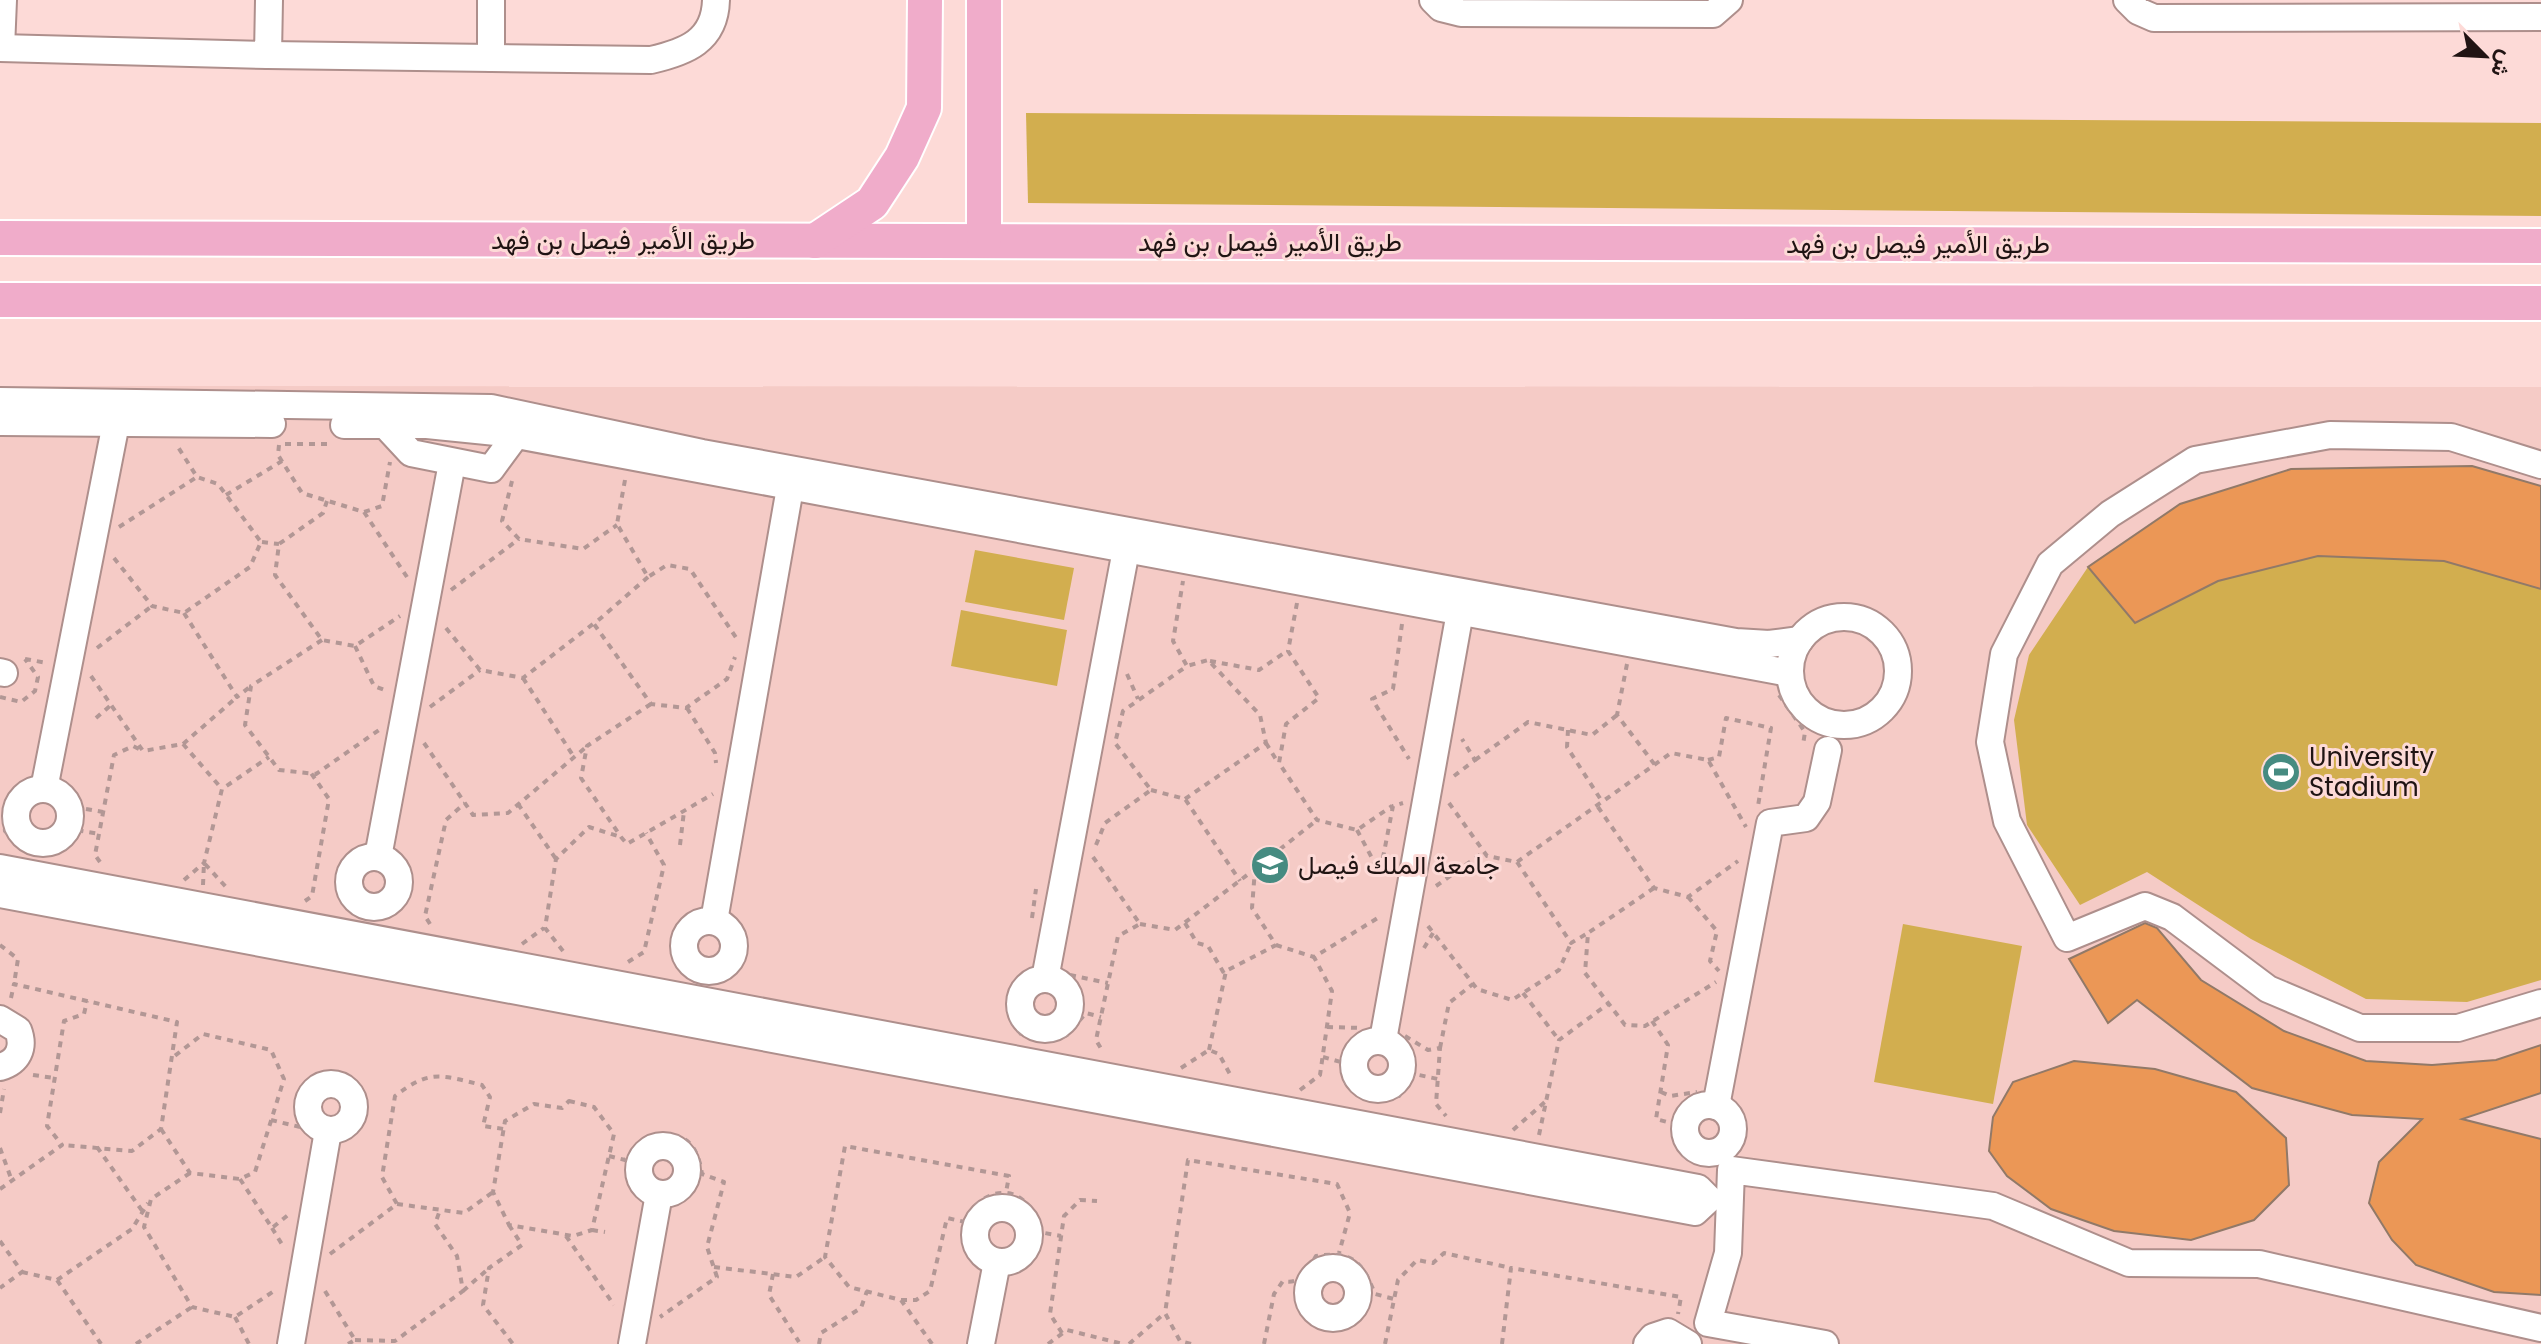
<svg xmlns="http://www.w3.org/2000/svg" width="2541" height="1344" font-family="Poppins,Vazirmatn,sans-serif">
  <rect width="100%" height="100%" fill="#fddad7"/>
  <path fill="#f5cbc6" d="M0 386 2541 387V1344H0Z"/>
  <g fill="#d2ae4f">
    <path d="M1026 113 2541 123V216L1028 203Z"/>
    <path d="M2472 466 2541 486V980L2467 1002 2366 999 2251 939 2147 872 2080 905 2027 825 2014 720 2029 655 2088 567 2180 504 2291 469Z"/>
    <path d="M975 550 1074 568 1064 620 965 602Z"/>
    <path d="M961 610 1067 630 1057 686 951 666Z"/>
    <path d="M1903 924 2022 946 1993 1104 1874 1082Z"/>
  </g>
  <g fill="#eb9756" stroke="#917968" stroke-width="2">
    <path d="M2472 466 2541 486V589L2444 561 2318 556 2218 581 2135 623 2088 567 2180 504 2291 469Z"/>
    <path d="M2145 923 2157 928 2201 980 2284 1031 2366 1061 2432 1065 2496 1060 2541 1045V1093L2462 1119 2541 1139V1295L2494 1292 2416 1265 2392 1240 2369 1203 2379 1162 2422 1119 2352 1115 2252 1088 2137 1000 2108 1023 2069 959Z"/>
    <path d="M2074 1061 2155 1069 2236 1092 2286 1138 2289 1185 2254 1220 2191 1240 2114 1231 2051 1209 2007 1176 1989 1151 1993 1117 2013 1082Z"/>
  </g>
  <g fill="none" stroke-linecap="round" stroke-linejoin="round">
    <g stroke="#ae8f8c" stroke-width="30">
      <g id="minor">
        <path d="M1433 0 1441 8 1461 13 1713 14 1729 0"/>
        <path d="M2127 0 2138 11 2154 18 2541 17"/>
        <path d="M0 48 268 55 269 0"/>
        <path d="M1 48 3 0"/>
        <path d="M268 55 651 60C686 52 715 41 716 0"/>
        <path d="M491 58V0"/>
        <path d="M0 401 491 408 702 453 1736 642 1769 644 1800 640"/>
        <path d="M0 422 272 424"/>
        <path d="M344 425H427L506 433 1789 673"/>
        <path d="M385 425 411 453 491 469 516 435"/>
        <path d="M2541 465 2451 437 2330 435 2195 460 2110 514 2050 564 2004 654 1990 742 2007 821 2067 938 2145 906 2172 917 2268 989 2360 1028H2458L2541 1003"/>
        <circle cx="1844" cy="671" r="54"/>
        <path d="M0 672 4 673"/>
        <circle cx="43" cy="816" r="27"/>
        <path d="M44 789 116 423"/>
        <path d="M378 857 452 463"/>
        <circle cx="374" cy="882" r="25"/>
        <path d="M0 868 1698 1188 1709 1199 1695 1212 0 894"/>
        <circle cx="709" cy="946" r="25"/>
        <path d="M714 921 790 488"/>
        <path d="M1045 979 1126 550"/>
        <circle cx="1045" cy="1004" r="25"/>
        <path d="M0 1019 18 1030C25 1048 18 1062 0 1067"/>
        <path d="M1383 1040 1460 612"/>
        <circle cx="1378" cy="1065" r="24"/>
        <circle cx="331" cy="1107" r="23"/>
        <circle cx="1709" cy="1129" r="24"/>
        <path d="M1716 1106 1770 823 1806 818 1817 802 1828 750"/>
        <circle cx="663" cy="1170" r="24"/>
        <circle cx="1002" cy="1235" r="27"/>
        <circle cx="1333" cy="1293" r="25"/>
        <path d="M291 1344 328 1131"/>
        <path d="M632 1344 659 1194"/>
        <path d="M981 1344 997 1262"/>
        <path d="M1647 1344 1653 1337 1668 1332 1688 1344"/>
        <path d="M1825 1344 1708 1323 1728 1253 1731 1170 1993 1206 2129 1263 2259 1264 2541 1328"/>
      </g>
    </g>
    <g stroke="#fff" stroke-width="38">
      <g id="major">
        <path d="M0 238 2541 246"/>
        <path d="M815 241 872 203 902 157 924 108 925 0"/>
        <path d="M984 241V0"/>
        <path d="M0 300 2541 303"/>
      </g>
    </g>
    <g stroke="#b29795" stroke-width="4" stroke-dasharray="6 6" stroke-linecap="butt">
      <path d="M285 444H332"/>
      <path d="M279 445 278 455 302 493 364 512 382 506 390 462"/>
      <path d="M625 480 617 524 648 577 667 565 690 569 739 642"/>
      <path d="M512 481 502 521 519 539 583 549 617 525"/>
      <path d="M226 495 282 461"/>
      <path d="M327 501 323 513 279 544 275 575 322 640 355 646 400 616"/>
      <path d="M364 512 407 577"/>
      <path d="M119 527 197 477"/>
      <path d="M262 542 279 544"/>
      <path d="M114 558 152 606 184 613 250 567 261 542 218 484 197 477 178 447"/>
      <path d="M648 577 594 624 651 704 686 708 727 679 735 657"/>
      <path d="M451 590 519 539"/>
      <path d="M1297 603 1288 651 1319 698 1286 724 1279 763 1317 820 1357 830 1392 806"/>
      <path d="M184 613 237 697 251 686"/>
      <path d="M1402 624 1393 689 1372 699 1409 759"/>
      <path d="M446 628 480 670 523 678 593 624"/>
      <path d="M322 640 251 686 245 725 279 770 316 774 379 730"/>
      <path d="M355 646 374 686 387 691"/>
      <path d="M97 648 152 606"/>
      <path d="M25 659 47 663"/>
      <path d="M1210 661 1259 670 1287 651"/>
      <path d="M1627 664 1617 715 1655 765"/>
      <path d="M1127 674 1138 699"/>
      <path d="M91 676 143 751 183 744 237 697"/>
      <path d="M523 678 574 757"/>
      <path d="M1779 695 1805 732 1803 745"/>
      <path d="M0 697 21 702 35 691 38 677 25 659"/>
      <path d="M651 704 587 746 581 778 621 837 627 844 713 794"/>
      <path d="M430 707 480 670"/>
      <path d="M687 708 715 753 716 763"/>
      <path d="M96 718 111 705"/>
      <path d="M1568 730 1567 747 1603 803"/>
      <path d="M424 743 473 815 508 813 585 748"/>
      <path d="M1266 743 1277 761"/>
      <path d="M183 744 222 789"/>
      <path d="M1475 760 1528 722 1592 735 1617 715"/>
      <path d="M1708 760 1719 757 1726 718 1771 728 1758 806"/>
      <path d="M1454 776 1475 760 1462 739"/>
      <path d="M21 787C3 799 3 811 5 831L22 847"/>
      <path d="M1151 790 1185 799 1240 881"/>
      <path d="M1185 799 1266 743 1260 715 1208 660 1187 666"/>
      <path d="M1449 803 1487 856 1517 862 1671 753 1708 760 1746 827"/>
      <path d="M518 804 556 859"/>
      <path d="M1598 807 1654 888 1688 897 1738 861"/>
      <path d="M86 809 103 812"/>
      <path d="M1357 830 1380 873"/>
      <path d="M680 845 684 811"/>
      <path d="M1096 845 1105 823 1151 790 1115 743 1123 711 1187 666 1173 641 1183 581"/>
      <path d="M53 853 66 848 76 830 99 834"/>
      <path d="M1093 857 1140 924 1118 936 1096 1040 1103 1052"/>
      <path d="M100 862 95 855 114 755 133 746 143 751"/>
      <path d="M1517 862 1571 943 1588 933"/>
      <path d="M205 864 226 887"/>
      <path d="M1389 874 1380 873 1393 806 1403 803"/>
      <path d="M184 880 204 863 222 789 269 757"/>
      <path d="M203 885 204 863"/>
      <path d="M1436 886 1484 852"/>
      <path d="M1654 888 1588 933 1585 973 1625 1025 1645 1026 1716 982"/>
      <path d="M1688 897 1717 931 1710 961 1719 971"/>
      <path d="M305 901 312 896 329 799 311 773"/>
      <path d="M1032 918 1036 889"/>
      <path d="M1185 923 1197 943 1208 946 1225 975"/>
      <path d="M430 924 425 916 446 820 465 803"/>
      <path d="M1140 924 1175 930 1255 869"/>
      <path d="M1428 926 1477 989 1512 1000 1559 970 1571 943"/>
      <path d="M522 944 544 928"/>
      <path d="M0 945 18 959 14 984"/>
      <path d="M1276 945 1314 957"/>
      <path d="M1424 948 1433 933"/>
      <path d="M563 951 545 928 556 859 589 827 621 837"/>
      <path d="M628 962 644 952 664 865 646 833"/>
      <path d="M1070 975 1108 983"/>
      <path d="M1023 977C1001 995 1005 1019 1024 1037"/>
      <path d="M1523 993 1559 1040"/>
      <path d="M11 998 14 984 177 1022 161 1129 132 1151 62 1145"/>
      <path d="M1652 1021 1668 1045 1656 1119 1675 1124 1682 1154 1691 1161"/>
      <path d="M1327 1027 1362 1028"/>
      <path d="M1405 1036 1428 1050 1440 1048 1436 1104 1446 1116"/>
      <path d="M1051 1041 1067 1035 1086 1013 1101 1017"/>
      <path d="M1440 1048 1449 1003 1473 984"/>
      <path d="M1209 1050 1226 971 1276 945 1252 908 1255 869 1317 820"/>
      <path d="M1323 1057 1341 1062 1347 1087 1374 1100 1399 1096 1414 1074 1438 1079"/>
      <path d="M1181 1068 1209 1050 1219 1054 1232 1078"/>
      <path d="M33 1075 54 1078"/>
      <path d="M1300 1090 1320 1075 1332 991 1314 957 1381 916"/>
      <path d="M1661 1092 1670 1096 1697 1092"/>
      <path d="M569 1101 594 1107 614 1134 592 1230 573 1236 509 1225 493 1192 505 1121 534 1104 562 1108Z"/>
      <path d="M0 1113 4 1089"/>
      <path d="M271 1120 304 1128"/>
      <path d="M161 1129 190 1173 240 1179 255 1172 284 1079 271 1050 203 1034 172 1058"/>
      <path d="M1513 1130 1546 1101"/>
      <path d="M1539 1135 1559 1040 1608 1004"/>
      <path d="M97 1147 143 1212"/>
      <path d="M0 1148 12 1181"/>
      <path d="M609 1156 625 1160C656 1132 694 1119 702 1174L724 1182 707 1247 717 1277 660 1317"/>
      <path d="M190 1173 151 1199 144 1227 192 1307 235 1317 277 1289"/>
      <path d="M240 1179 272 1228 288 1215"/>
      <path d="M0 1189 62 1145 47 1126 64 1021 84 1014 87 1001"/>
      <path d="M397 1204 464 1213 493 1192"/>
      <path d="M509 1225 522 1245 489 1268 483 1305 513 1344"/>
      <path d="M272 1228 283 1246"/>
      <path d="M592 1230 605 1232"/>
      <path d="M566 1236 614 1305"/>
      <path d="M0 1241 22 1272 0 1288"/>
      <path d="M330 1254 397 1204 382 1177 395 1096C430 1069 441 1075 482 1085L490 1097 483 1126 504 1129"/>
      <path d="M714 1267 796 1277 825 1257"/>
      <path d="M22 1272 57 1280 101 1344"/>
      <path d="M773 1274 769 1295 799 1342"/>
      <path d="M57 1280 132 1229 148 1203"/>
      <path d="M325 1291 355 1340 348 1344"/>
      <path d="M463 1291 488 1269"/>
      <path d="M901 1300H916L930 1291 947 1218 965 1222C974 1198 1005 1181 1026 1203 1033 1210 1036 1222 1039 1232L1061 1236"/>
      <path d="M235 1317 249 1344"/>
      <path d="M1062 1333 1050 1314 1064 1216 1080 1200 1097 1201"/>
      <path d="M355 1340 395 1341 463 1291 457 1256 435 1224 440 1210"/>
      <path d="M136 1344 192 1307"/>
      <path d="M819 1344 821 1333 861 1308 867 1291"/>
      <path d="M932 1344 901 1300 849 1287 825 1257 845 1146 1009 1176 1003 1209"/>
      <path d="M1048 1344 1067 1330 1123 1344"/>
      <path d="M1129 1344 1165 1313"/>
      <path d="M1191 1344 1180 1341 1165 1313 1188 1160 1337 1184 1350 1213 1339 1253"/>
      <path d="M1264 1344 1274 1294 1283 1281C1302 1285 1308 1270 1316 1256 1353 1251 1362 1261 1375 1294L1394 1299"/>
      <path d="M1385 1344 1398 1280 1417 1260 1433 1263 1444 1253 1511 1268"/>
      <path d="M1502 1344 1511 1268 1681 1297 1678 1314"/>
    </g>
    <use href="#minor" stroke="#fff" stroke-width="26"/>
    <use href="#major" stroke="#f0acca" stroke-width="34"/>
  </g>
  <defs>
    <g id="stadium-disc" transform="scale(2)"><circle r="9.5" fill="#468b81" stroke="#fddad7"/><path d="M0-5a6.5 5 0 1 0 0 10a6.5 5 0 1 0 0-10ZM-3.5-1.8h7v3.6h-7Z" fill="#fff"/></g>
    <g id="university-disc" transform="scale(2)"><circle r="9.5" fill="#468b81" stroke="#fddad7"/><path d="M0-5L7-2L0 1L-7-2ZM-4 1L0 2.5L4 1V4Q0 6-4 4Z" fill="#fff"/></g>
  </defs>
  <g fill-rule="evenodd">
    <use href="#stadium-disc" x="2281" y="772"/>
    <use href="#university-disc" x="1270" y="865"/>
  </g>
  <g text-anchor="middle" stroke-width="6" stroke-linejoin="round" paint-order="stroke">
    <g font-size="26" fill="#201413" stroke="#fddad7">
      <text x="623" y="249">طريق الأمير فيصل بن فهد</text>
      <text x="1270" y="251">طريق الأمير فيصل بن فهد</text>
      <text x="1918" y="253">طريق الأمير فيصل بن فهد</text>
    </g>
    <g font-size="26" fill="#201413" stroke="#fddad7" text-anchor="start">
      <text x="2309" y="766">University<tspan x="2309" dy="30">Stadium</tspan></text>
      <text x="1298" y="874">جامعة الملك فيصل</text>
    </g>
  </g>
  <g transform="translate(2485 56) rotate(114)" stroke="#fddad7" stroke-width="6" paint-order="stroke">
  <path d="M0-6L14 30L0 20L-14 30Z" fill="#201413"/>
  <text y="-12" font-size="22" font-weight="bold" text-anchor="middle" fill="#201413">ش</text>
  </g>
</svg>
